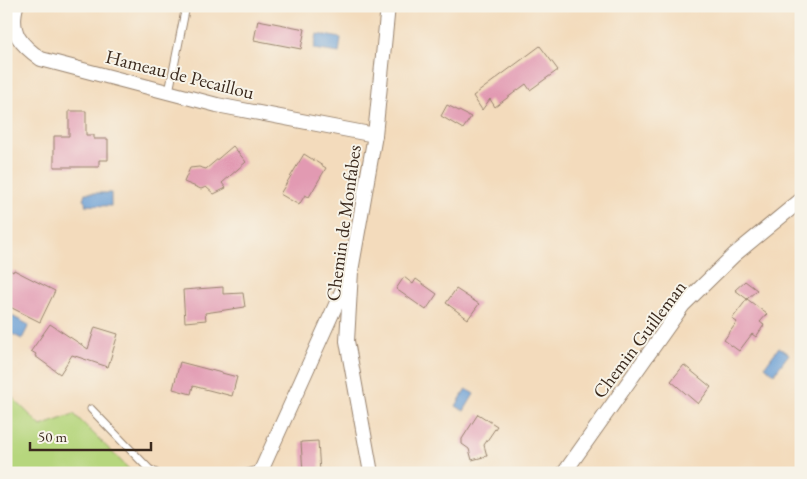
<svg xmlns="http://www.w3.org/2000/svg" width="807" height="479" font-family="'EB Garamond',serif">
  <rect width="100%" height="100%" fill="#f7f3e8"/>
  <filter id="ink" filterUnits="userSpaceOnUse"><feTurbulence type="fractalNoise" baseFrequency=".02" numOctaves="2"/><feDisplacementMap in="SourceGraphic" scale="10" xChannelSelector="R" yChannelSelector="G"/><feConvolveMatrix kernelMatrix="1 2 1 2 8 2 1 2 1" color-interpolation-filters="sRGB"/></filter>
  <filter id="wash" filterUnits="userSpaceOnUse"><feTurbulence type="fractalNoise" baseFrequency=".0096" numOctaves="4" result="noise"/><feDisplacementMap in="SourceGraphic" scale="20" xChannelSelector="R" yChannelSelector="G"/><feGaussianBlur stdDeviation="1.12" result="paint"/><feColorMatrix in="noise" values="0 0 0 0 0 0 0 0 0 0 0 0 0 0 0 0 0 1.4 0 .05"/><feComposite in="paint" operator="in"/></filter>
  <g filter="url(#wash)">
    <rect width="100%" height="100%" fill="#f3dbbc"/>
    <path fill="#b6d67d" stroke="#78804e" d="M6 391 41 426 74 414 133 473H6Z"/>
    <g fill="#689dd4" stroke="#526479">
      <path d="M317 34 341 38 339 53 314 49Z"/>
      <path d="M85 193H111V206L85 205 86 202 83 200Z"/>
      <path d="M6 313 29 325 22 339 6 331Z"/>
      <path d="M779 347 789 354 774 374 765 366Z"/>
      <path d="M466 389 474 394 464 411 456 406Z"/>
    </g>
    <g id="blocks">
      <g fill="#e29ab2">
        <path d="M258 20 305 29 301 49 254 40Z"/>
        <path d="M540 46 558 70 530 90 526 84 495 107 490 99 482 110 473 96Z"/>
        <path d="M447 105 471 117 463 129 441 116Z"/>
        <path d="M69 111H86V135H94V139H108V160H99V167H54V136H69Z"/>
        <path d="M233 146 246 162 222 183 226 188 214 194 206 187 201 189 184 182 190 168 199 167 206 169Z"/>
        <path d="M304 154 326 168 309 197 305 195 299 205 280 194Z"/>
        <path d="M6 268 13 272 14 270 55 291 40 322 6 305Z"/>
        <path d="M404 277 413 284 416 279 437 294 426 310 396 289Z"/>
        <path d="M745 281 757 290 747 299 767 314 760 322 764 325 756 337 752 334 739 351 724 340 737 322 732 319 747 299 735 290Z"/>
        <path d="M223 287V294L243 293 245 307 205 313 206 320 185 322 183 290Z"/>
        <path d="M456 289 479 304 468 319 446 303Z"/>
        <path d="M50 324 88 349 95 327 118 334 108 367 72 355 60 374 35 356 36 354 31 351Z"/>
        <path d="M180 362 237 377 232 396 193 386 191 394 173 389Z"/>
        <path d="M684 365 711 387 698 404 671 381Z"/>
        <path d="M478 414 497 426 484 445 487 456 472 460 469 449 462 444V439Z"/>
        <path d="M318 441 320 473H303L301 442Z"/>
      </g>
    </g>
  </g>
  <g filter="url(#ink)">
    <use href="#blocks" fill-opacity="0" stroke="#97826d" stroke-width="1"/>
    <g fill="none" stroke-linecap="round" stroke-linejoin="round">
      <g stroke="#97826d" stroke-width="9">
        <g id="service">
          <path d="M169 92 186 6"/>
          <path d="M91 409 149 469 156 473"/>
          <path d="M247 473 261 469"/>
        </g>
      </g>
      <g stroke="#97826d" stroke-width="16">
        <g id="minor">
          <path d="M16 6C9 33 21 45 41 59L217 105 375 135"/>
          <path d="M260 473 348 278"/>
          <path d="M371 473 347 341 351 271 375 135 388 6"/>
          <path d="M564 473 683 305 734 255 801 200"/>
        </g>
      </g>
      <use href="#service" stroke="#fff" stroke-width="7"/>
      <use href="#minor" stroke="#fff" stroke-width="14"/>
    </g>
  </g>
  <g text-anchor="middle" stroke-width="4" stroke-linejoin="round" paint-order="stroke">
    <g font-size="19" fill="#3b2a1e" stroke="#f7f3e8">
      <text transform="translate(180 74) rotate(14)" y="7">Hameau de Pecaillou</text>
      <text transform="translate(343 223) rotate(-82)" y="7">Chemin de Monfabes</text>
      <text transform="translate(639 339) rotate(-53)" y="7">Chemin Guilleman</text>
    </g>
  </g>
  <rect width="807" height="479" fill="none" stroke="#f7f3e8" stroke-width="25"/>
  <path d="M30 442v8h121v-8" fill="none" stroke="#3b2a1e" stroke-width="2.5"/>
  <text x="38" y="442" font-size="15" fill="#3b2a1e" stroke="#f7f3e8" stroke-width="4" paint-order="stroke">50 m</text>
</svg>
